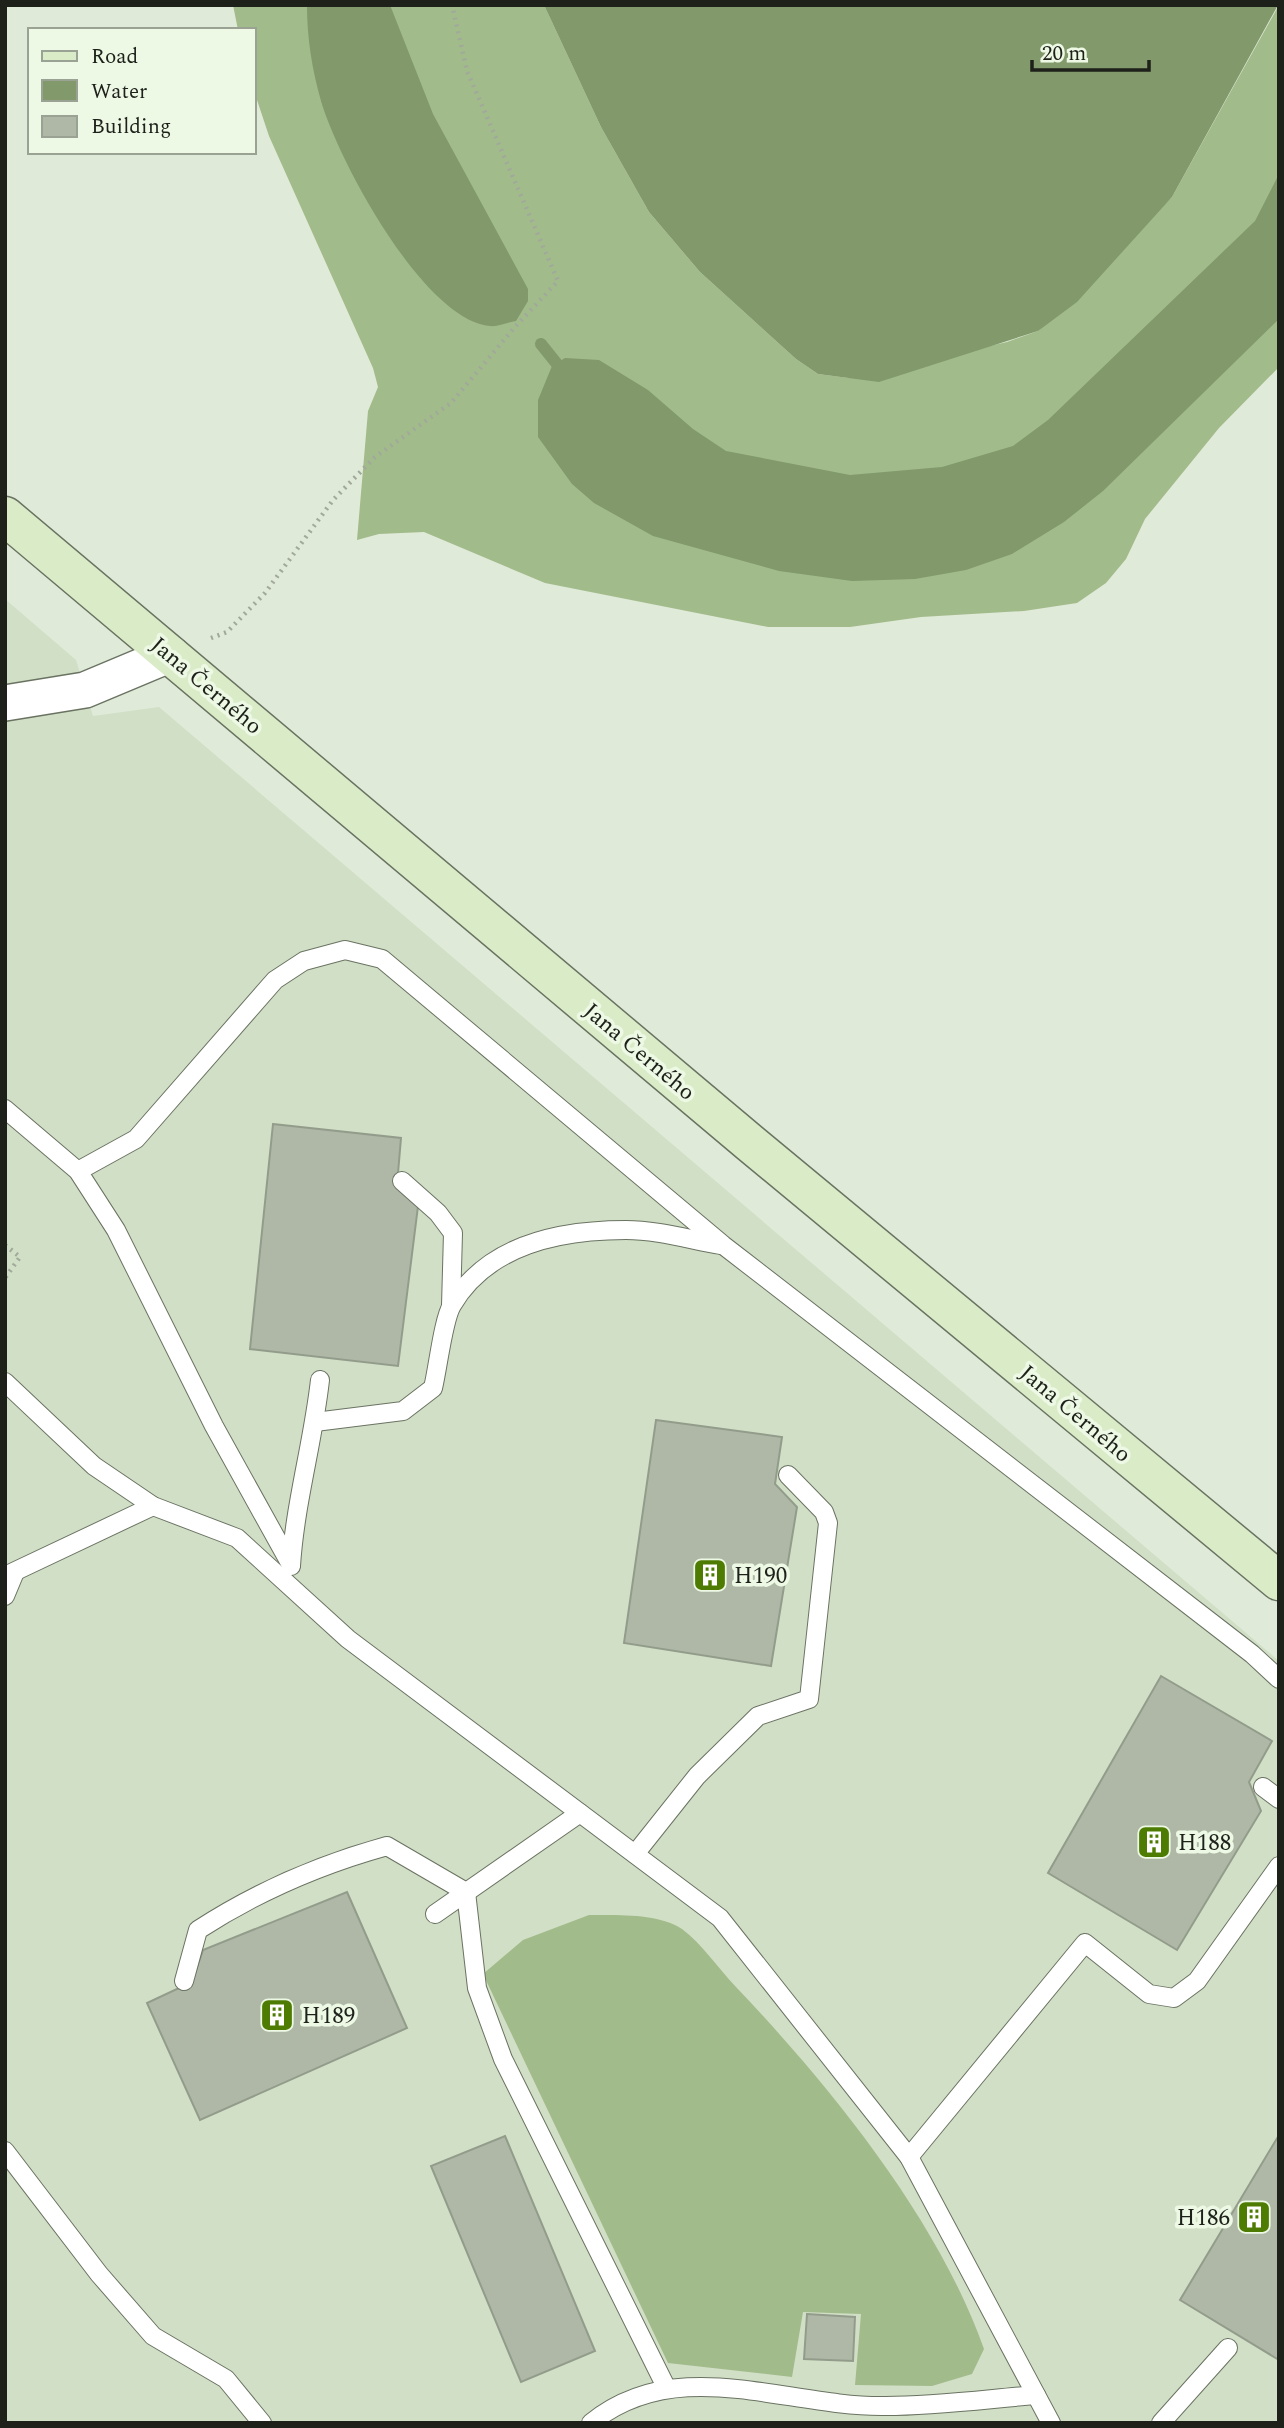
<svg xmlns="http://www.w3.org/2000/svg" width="1284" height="2428" font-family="Spectral,serif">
  <rect width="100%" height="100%" fill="#e0ead8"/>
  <path fill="#d1dfc6" d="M5 599 76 660 93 716 159 707 1279 1661V2423H5Z"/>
  <g fill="#a2bb8b">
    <path d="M233 5H544L601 127 649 212 700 272 796 359 818 374 849 378 1007 342 1038 331 1172 197 1279 5V367L1219 428 1145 519 1126 559 1106 583 1077 603 1024 611 921 617 850 627H768L545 583 424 532 379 534 357 540 368 411 378 387 373 368 269 136 254 91V30H238Z"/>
    <path d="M589 1915C615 1915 659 1913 682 1929 702 1944 719 1969 736 1987 831 2087 938 2219 984 2349L972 2374 932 2386 855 2385 861 2314 803 2312 792 2377 668 2363 483 1974 523 1940Z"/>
  </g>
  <g fill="#81996b">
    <path d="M307 5H390L433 114 528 289V301L516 321C508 322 498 327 490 326 423 320 338 159 321 101 312 69 307 38 307 5Z"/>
    <path d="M544 5H1278L1172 197 1077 302 1038 331 879 382 818 374 796 359 700 272 649 212 601 127Z"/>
    <path d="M1279 174V319L1103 491 1064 522 1012 554 966 570 915 579 852 581 779 571 653 536 594 503 572 484 538 437V400L552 366 565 358 599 360 648 390 693 429 726 451 850 475 942 467 1013 446 1048 420 1255 221Z"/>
  </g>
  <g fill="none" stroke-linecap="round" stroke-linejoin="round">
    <path stroke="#81996b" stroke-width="12" d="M541 344 565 374"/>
  </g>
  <g fill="#afb8a6" stroke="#939c8b" stroke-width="2">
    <path d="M273 1124 401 1138 397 1185 418 1206 398 1366 250 1349Z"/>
    <path d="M656 1420 782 1437 775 1484 797 1507 771 1666 624 1643Z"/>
    <path d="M1161 1676 1272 1741 1249 1782 1261 1811 1177 1950 1048 1873Z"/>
    <path d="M347 1892 407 2028 200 2120 147 2003 192 1982 203 1950Z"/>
    <path d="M1279 2135V2360L1180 2300Z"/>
    <path d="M505 2136 595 2351 521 2382 431 2166Z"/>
    <path d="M807 2314 855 2317 853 2361 804 2359Z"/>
  </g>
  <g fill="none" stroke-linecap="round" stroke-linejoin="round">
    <g stroke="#6a7362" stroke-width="20">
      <g id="lane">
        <path d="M5 1109 78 1171 116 1230 214 1426 291 1565"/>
        <path d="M78 1171 136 1139 275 980 304 961 345 950 382 959 723 1245 1252 1654 1279 1679"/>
        <path d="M402 1181 438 1213 453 1233 451 1306"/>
        <path d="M5 1382 94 1466 153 1506 237 1538 348 1639 720 1918 909 2157 1051 2423"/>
        <path d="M315 1422 403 1411 433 1388C438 1368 443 1320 452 1305 488 1244 562 1230 626 1230 657 1230 691 1240 721 1245"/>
        <path d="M291 1566C295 1503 313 1443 320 1380"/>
        <path d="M5 1576 153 1506"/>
        <path d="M5 1596 15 1572"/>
        <path d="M1263 1787 1279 1799"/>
        <path d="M635 1854 697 1776 758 1716 809 1699 828 1523 824 1512 788 1475"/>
        <path d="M435 1914 580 1813"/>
        <path d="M184 1981 198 1930C255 1893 322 1864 387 1846L466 1892 477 1988 503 2059 666 2387"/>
        <path d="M5 2151 99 2274 153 2336 226 2379 262 2423"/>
        <path d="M909 2157 1085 1943 1149 1994 1174 1998 1197 1981 1279 1866"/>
        <path d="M591 2423C679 2352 787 2408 886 2406 936 2406 987 2399 1036 2395"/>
        <path d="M1161 2423 1228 2348"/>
      </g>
    </g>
    <g stroke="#6a7362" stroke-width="38">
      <path id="street" d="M5 703 85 690 171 654"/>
    </g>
    <g stroke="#6a7362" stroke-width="41">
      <path id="secondary" d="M5 516 750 1143 1279 1581"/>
    </g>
    <g stroke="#a1a99b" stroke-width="4.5" stroke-dasharray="2 5" stroke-linecap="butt">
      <path d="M211 638 227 632 265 593 333 500 375 457 451 403 514 328 558 281 467 71 452 5"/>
      <path d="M5 1245 20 1257 5 1278"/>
    </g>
    <use href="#lane" stroke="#fff" stroke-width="18"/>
    <use href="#street" stroke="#fff" stroke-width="35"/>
    <use href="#secondary" stroke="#daebc7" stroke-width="38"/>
  </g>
  <defs>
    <g id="building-square" transform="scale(1.75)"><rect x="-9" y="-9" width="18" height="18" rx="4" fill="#4e7c03" stroke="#edf8e5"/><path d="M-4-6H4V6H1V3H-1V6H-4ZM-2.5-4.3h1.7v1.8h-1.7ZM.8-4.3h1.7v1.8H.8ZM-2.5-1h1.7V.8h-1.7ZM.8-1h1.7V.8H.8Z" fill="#fff"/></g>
  </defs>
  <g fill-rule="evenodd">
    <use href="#building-square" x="710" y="1575"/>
    <use href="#building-square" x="1154" y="1842"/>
    <use href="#building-square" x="277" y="2015"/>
    <use href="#building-square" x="1254" y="2217"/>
  </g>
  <g text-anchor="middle" stroke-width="7" stroke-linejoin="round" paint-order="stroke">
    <g font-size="23" fill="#1d211a" stroke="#edf8e5">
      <text transform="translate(207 685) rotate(40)" y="8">Jana Černého</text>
      <text transform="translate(640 1051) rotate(40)" y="8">Jana Černého</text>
      <text transform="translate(1076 1413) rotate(40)" y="8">Jana Černého</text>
    </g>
    <g font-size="23" fill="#1d211a" stroke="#edf8e5" text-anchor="start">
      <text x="734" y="1583">H190</text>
      <text x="1178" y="1850">H188</text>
      <text x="302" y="2023">H189</text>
      <text x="1230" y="2225" text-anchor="end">H186</text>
    </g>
  </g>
  <rect width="1284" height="2428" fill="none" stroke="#1d211a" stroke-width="14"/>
  <rect x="28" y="28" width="228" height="126" fill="#edf8e5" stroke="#9aa294" stroke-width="2"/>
  <rect x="42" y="51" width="35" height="10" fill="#daebc7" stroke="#9aa294" stroke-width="2"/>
  <text x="91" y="63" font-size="21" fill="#1d211a">Road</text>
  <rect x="42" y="80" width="35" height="21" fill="#81996b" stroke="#9aa294" stroke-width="2"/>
  <text x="91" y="98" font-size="21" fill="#1d211a">Water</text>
  <rect x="42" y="116" width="35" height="21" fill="#afb8a6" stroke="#9aa294" stroke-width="2"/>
  <text x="91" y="133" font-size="21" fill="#1d211a">Building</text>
  <path d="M1032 60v10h117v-10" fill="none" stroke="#1d211a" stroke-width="3.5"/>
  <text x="1042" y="60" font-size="21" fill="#1d211a" stroke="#edf8e5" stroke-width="5" paint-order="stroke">20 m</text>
</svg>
